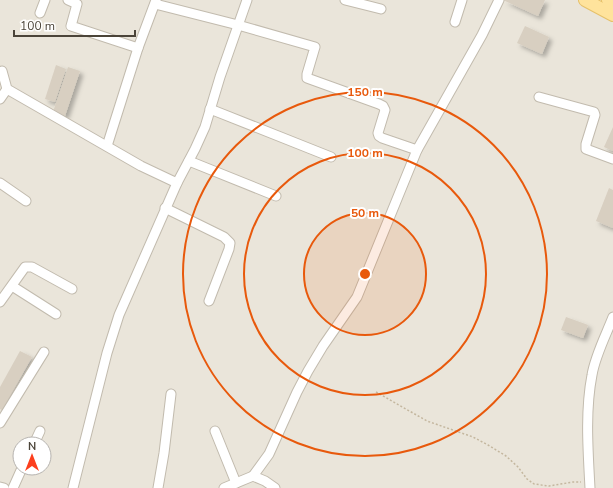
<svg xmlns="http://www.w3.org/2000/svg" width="613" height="488" font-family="'Nunito Sans',sans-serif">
  <defs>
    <filter id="shadow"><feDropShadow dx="3.5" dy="3.5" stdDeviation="2" flood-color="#0004"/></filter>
  </defs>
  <rect width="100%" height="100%" fill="#f6f3ec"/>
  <path fill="#eae5da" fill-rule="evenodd" d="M0 0H613V488H0ZM20 444H44V468H20Z"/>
  <g fill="#d8cfc1" filter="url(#shadow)">
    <path d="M503 0H545L538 16Z"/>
    <path d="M525 26 549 37 542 54 517 43Z"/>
    <path d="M56 65 66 69 55 102 45 99Z"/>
    <path d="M68 67 80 71 65 116 53 112Z"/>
    <path d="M613 127V151L604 147Z"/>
    <path d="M609 188 613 190V228L596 221Z"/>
    <path d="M566 317 588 325 583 338 561 330Z"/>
    <path d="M20 351 32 357 2 410 0 409V387Z"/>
  </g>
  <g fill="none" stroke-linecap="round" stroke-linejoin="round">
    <g stroke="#c2bbae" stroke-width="11">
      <g id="minor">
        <path d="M68 0 77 4 71 26 138 48"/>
        <path d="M345 0 381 9"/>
        <path d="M155 4 238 25 315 47 307 74V78L379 104 383 106 385 110 378 133 379 136 382 138 417 150"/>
        <path d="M40 13 45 0"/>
        <path d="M455 22 462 0"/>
        <path d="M2 71 7 89 141 166 177 183"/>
        <path d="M539 97 594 112 595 115 586 144V149L613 159"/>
        <path d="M0 99 7 89"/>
        <path d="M210 109 331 157"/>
        <path d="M107 146 138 48 156 0"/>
        <path d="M189 161 276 196"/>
        <path d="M0 183 26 201"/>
        <path d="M165 208 224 237 230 243 229 249 209 301"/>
        <path d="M12 286 56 314"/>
        <path d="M0 302 25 267H32L72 289"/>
        <path d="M0 423 44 352"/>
        <path d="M215 431 236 483"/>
        <path d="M34 444 40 431"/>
        <path d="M253 476 269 454 297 392 308 371 323 346 357 297 417 150 482 35 499 0"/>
        <path d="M0 487 4 488"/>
        <path d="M13 488 22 468"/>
        <path d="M73 488 107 353 119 315 177 183 195 149 205 127 220 77 247 0"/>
        <path d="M158 488 164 453 171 394"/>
        <path d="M224 488 253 476 265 481 275 488"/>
        <path d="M590 488C588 451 585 411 592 375 595 356 606 335 613 317"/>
      </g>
    </g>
    <g stroke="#e6c16a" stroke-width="14">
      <g id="major">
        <path d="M585 0 613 15"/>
        <path d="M608 0 613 3"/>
      </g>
    </g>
    <path stroke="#c4b79f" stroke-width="1.5" stroke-dasharray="2 2" stroke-linecap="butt" d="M376 392 427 421 473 437 488 445 506 456 518 467 527 479 534 484 549 486 573 482H581"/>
    <use href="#minor" stroke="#fff" stroke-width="9"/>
    <use href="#major" stroke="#ffe39c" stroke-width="12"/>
  </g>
  <circle cx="365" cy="274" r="61" fill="#e8590c" fill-opacity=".12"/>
  <g fill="none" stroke="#e8590c" stroke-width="2">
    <circle cx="365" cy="274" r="61"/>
    <circle cx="365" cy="274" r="121"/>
    <circle cx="365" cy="274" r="182"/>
  </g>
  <circle cx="365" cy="274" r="6" fill="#e8590c" stroke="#fff" stroke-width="2"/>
  <g font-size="12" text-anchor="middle" font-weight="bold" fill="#e8590c" stroke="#fff" stroke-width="4" stroke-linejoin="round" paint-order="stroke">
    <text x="365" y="96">150 m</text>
    <text x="365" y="157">100 m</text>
    <text x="365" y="217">50 m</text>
  </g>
  <g transform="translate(32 456)"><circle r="19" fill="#ffffff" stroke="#b7b4b0"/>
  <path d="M0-3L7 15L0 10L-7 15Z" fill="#fc3f1d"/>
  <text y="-6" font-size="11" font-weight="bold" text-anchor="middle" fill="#4b4439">N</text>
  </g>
  <path d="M14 30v6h121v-6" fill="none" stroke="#4b4439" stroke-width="2"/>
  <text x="20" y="30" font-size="12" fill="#4b4439" stroke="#ffffff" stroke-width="3" paint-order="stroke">100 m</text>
</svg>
